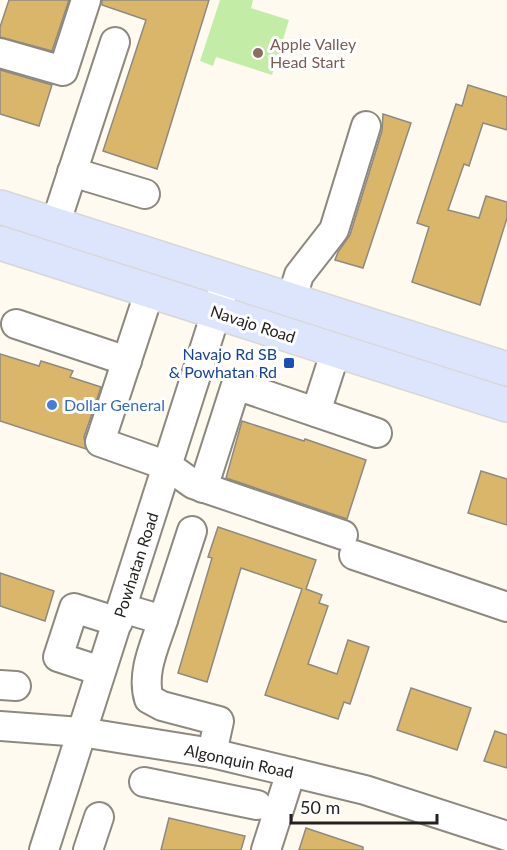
<svg xmlns="http://www.w3.org/2000/svg" width="507" height="850" font-family="Lato,sans-serif">
  <rect width="100%" height="100%" fill="#fffaef"/>
  <path fill="#c3eda7" d="M220 0H253L251 8 289 20 272 75 216 57 213 66 200 61Z"/>
  <g fill="#dab66a" stroke="#8e8a80" stroke-width="1.5">
    <path d="M9 0H69L52 51 0 37V27Z"/>
    <path d="M102 0H209L157 169 103 151 146 20 102 5Z"/>
    <path d="M0 70 52 85 39 126 0 114Z"/>
    <path d="M468 85 507 97V130L483 123 469 166 464 164 448 210 479 218 486 196 507 202V218L480 305 412 282 429 227 417 223 456 104 462 106Z"/>
    <path d="M383 114 411 123 363 268 335 260 338 252 350 235 382 131Z"/>
    <path d="M0 354 39 366 41 361 73 371 70 377 101 387 84 437 86 449 0 421Z"/>
    <path d="M242 421 304 441 305 439 366 460 347 519 226 478Z"/>
    <path d="M481 471 507 479V525L468 513Z"/>
    <path d="M218 527 316 560 306 589 322 595 319 603 328 606 308 664 337 674 348 640 369 647 350 704 344 702 338 719 265 695 302 589 241 568 207 682 178 673 212 558 208 557Z"/>
    <path d="M0 573 54 591 45 621 0 606Z"/>
    <path d="M411 688 471 708 457 750 397 730Z"/>
    <path d="M495 731 507 735V768L484 761Z"/>
    <path d="M169 818 245 836 241 850H161Z"/>
    <path d="M306 828 363 847V850H299Z"/>
  </g>
  <g fill="none" stroke-linecap="round" stroke-linejoin="round">
    <g stroke="#8e8980" stroke-width="32">
      <g id="minor">
        <path d="M0 53 63 71 86 0"/>
        <path d="M72 172 145 194"/>
        <path d="M55 225 115 42"/>
        <path d="M150 290 100 442 168 466 193 484 343 535"/>
        <path d="M291 301 299 275 334 230 366 126"/>
        <path d="M16 324 127 361"/>
        <path d="M316 412 336 350"/>
        <path d="M203 488 236 385 377 433"/>
        <path d="M354 555 507 607"/>
        <path d="M122 608 163 620C155 645 141 673 149 699L162 706 219 721 212 753"/>
        <path d="M163 620 192 531"/>
        <path d="M101 671 58 657 74 608 118 622"/>
        <path d="M0 685 16 686"/>
        <path d="M0 726 81 732 212 753 365 790 507 836"/>
        <path d="M144 782 257 805"/>
        <path d="M44 850 223 291"/>
        <path d="M88 850 99 817"/>
        <path d="M266 850 291 772"/>
      </g>
    </g>
    <g stroke="#d8d7d7" stroke-width="36">
      <g id="major">
        <path d="M0 207 507 369"/>
        <path d="M0 243 507 405"/>
      </g>
    </g>
    <use href="#minor" stroke="#fff" stroke-width="28"/>
    <use href="#major" stroke="#dde5fc" stroke-width="33"/>
  </g>
  <circle fill="#8d6e63" stroke="#fff" stroke-width="2" cx="258" cy="53" r="6"/>
  <rect fill="#1a4fb4" stroke="#fff" stroke-width="2" x="283" y="357" width="12" height="12" rx="3"/>
  <circle fill="#3f7fe0" stroke="#fff" stroke-width="2" cx="52" cy="405" r="6"/>
  <g text-anchor="middle" stroke-width="6" stroke-linejoin="round" paint-order="stroke">
    <g font-size="16" fill="#785e54" stroke="#fff" text-anchor="start">
      <text x="270" y="50">Apple Valley<tspan x="270" dy="18">Head Start</tspan></text>
    </g>
    <g font-size="16" fill="#24221f" stroke="#fff">
      <text transform="translate(253 324) rotate(18)" y="6">Navajo Road</text>
      <text transform="translate(136 565) rotate(-72)" y="6">Powhatan Road</text>
      <text transform="translate(239 761) rotate(12)" y="6">Algonquin Road</text>
    </g>
    <g font-size="16" fill="#164399" stroke="#fff" text-anchor="end">
      <text x="277" y="360">Navajo Rd SB<tspan x="277" dy="18">&amp; Powhatan Rd</tspan></text>
    </g>
    <g font-size="16" fill="#366cbe" stroke="#fff" text-anchor="start">
      <text x="64" y="411">Dollar General</text>
    </g>
  </g>
  <path d="M291 814v9h146v-9" fill="none" stroke="#24221f" stroke-width="3"/>
  <text x="300" y="814" font-size="18" fill="#24221f" stroke="#ffffff" stroke-width="4.5" paint-order="stroke">50 m</text>
</svg>
